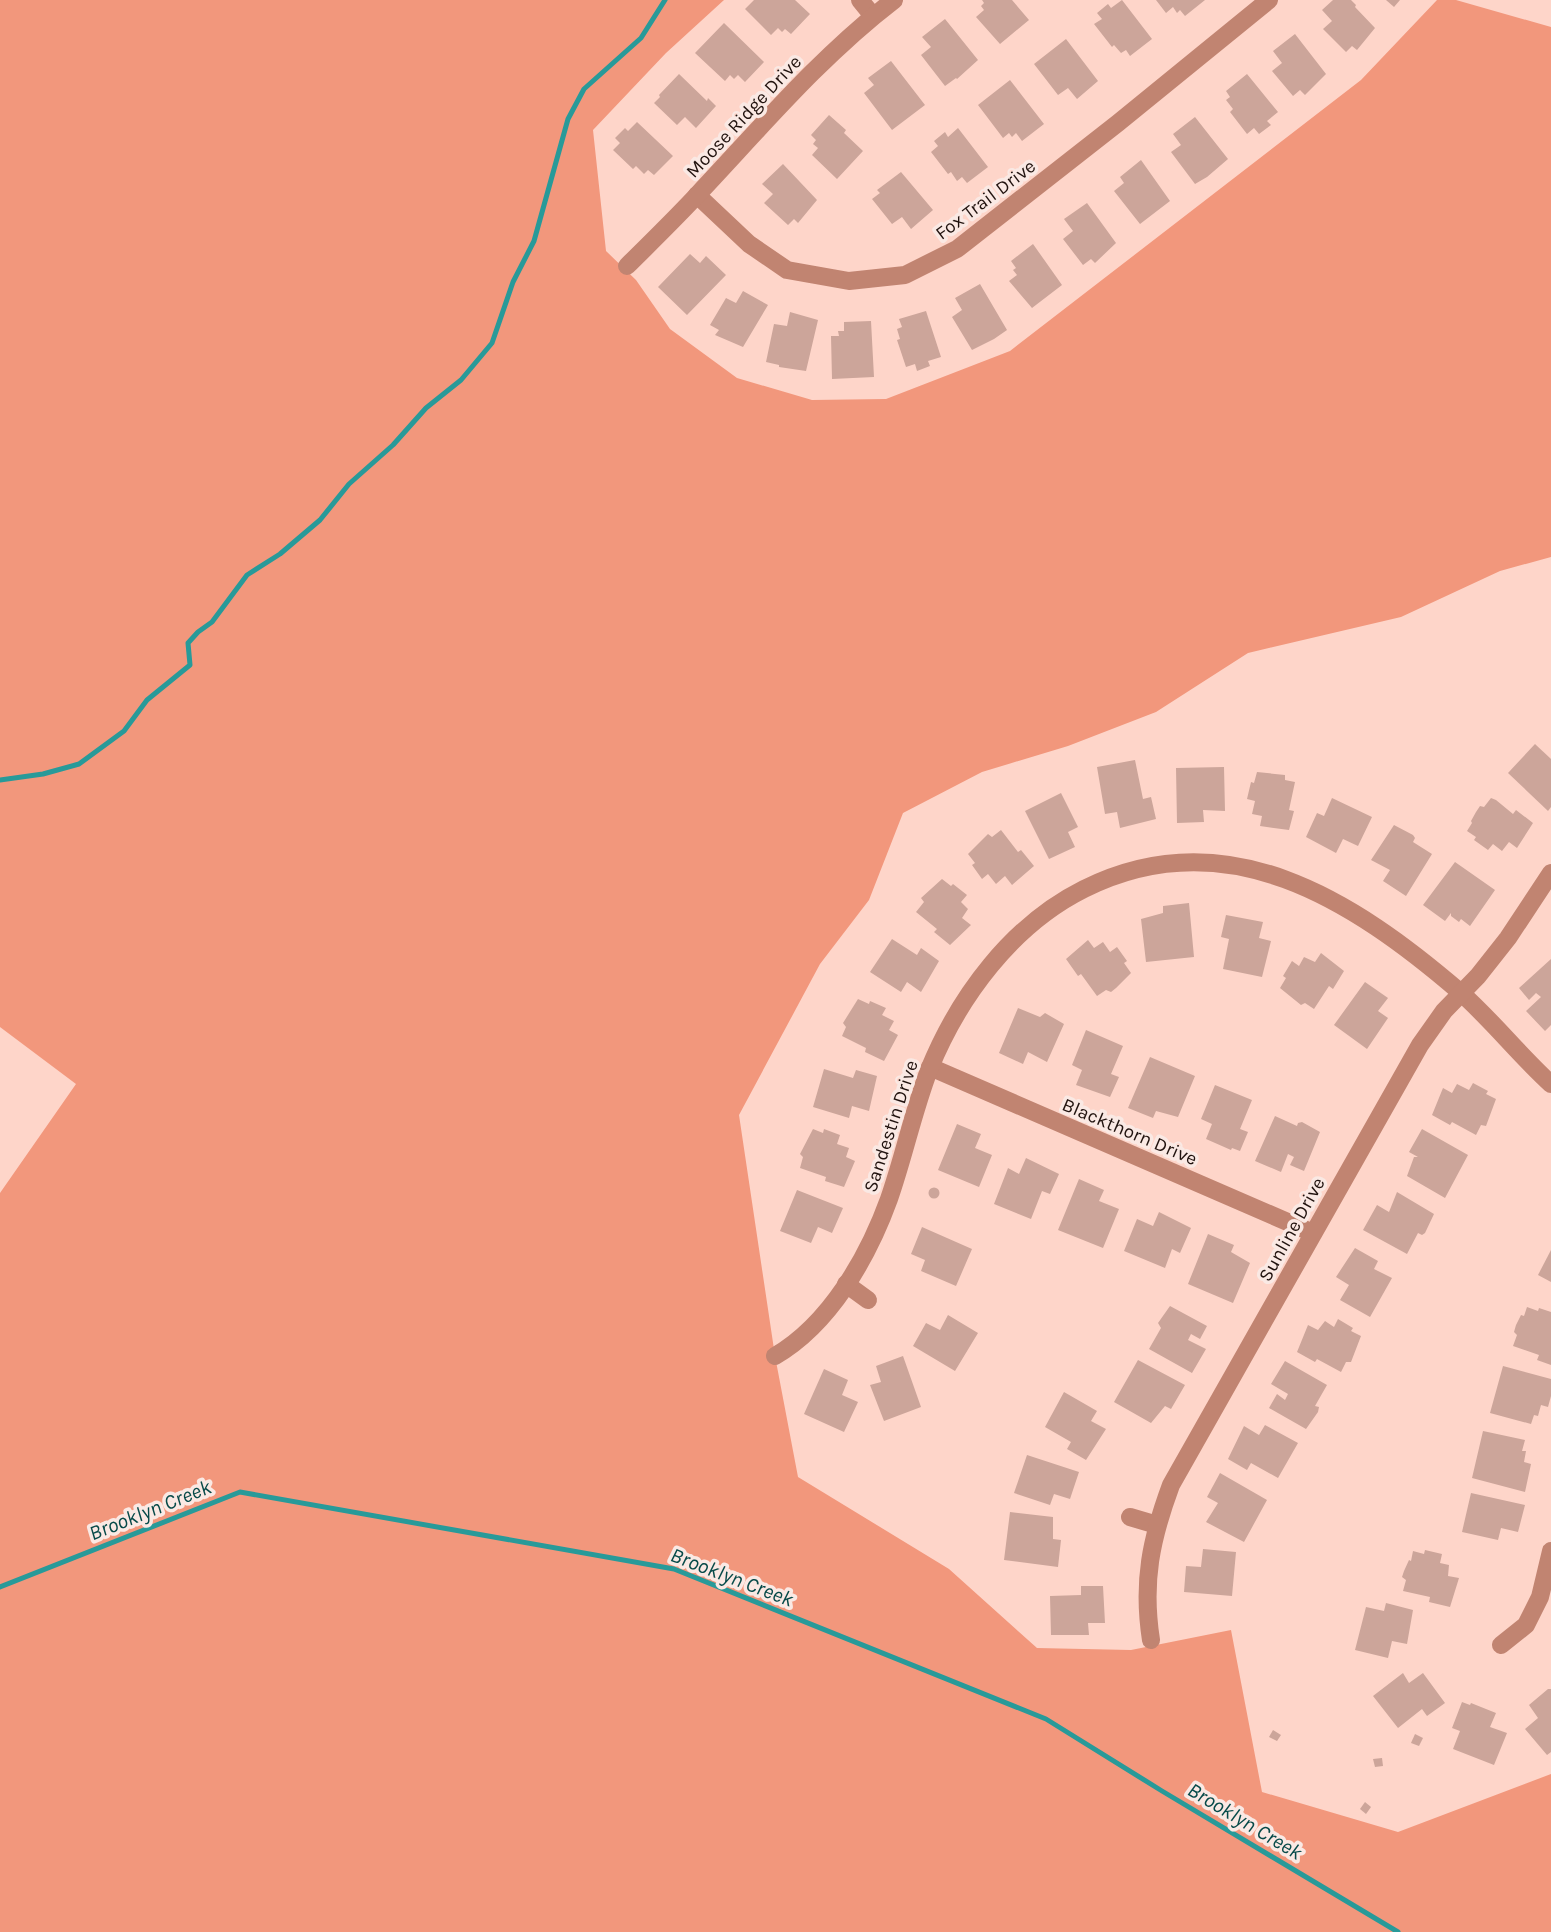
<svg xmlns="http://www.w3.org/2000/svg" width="1551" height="1932" font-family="Karla,sans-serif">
  <rect width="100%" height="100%" fill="#fed5c9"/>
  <path fill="#f2977c" d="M0 0H724L666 53 593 130 606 251 636 280 670 329 737 378 812 400 886 399 1010 351 1361 80 1437 0H1456L1551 27V557L1500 571 1401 617 1248 653 1156 712 1068 746 982 772 903 813 869 900 820 964 739 1115 775 1356 798 1477 949 1569 1037 1648 1131 1650 1231 1630 1262 1792 1398 1832 1551 1774V1932H0V1193L76 1084 0 1027Z"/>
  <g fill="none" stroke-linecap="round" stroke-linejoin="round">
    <g stroke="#289a99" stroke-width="5">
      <path d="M0 780 43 774 79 764 124 731 147 700 190 665 188 643 198 632 212 622 247 575 280 554 320 520 349 484 393 445 426 408 461 380 492 343 513 282 534 241 568 119 584 89 641 38 665 0"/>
      <path d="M0 1587 240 1492 674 1569 1046 1719 1162 1791 1398 1932"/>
    </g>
  </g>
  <g fill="#cca59a">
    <path d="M754 0H795L810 14 791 34 785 29 782 32 778 28 771 35 745 9Z"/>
    <path d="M982 0H1012L1029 20 1000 44 976 17 984 10 981 6 984 3Z"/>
    <path d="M1122 0 1152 39 1130 56 1126 50 1121 53 1114 45 1112 47 1094 24 1102 19 1097 13 1108 4 1111 8Z"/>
    <path d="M1156 0H1205L1185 16 1180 10 1177 13 1173 7 1166 13Z"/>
    <path d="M1333 0H1351L1356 5 1355 7 1375 28 1357 50 1352 46 1346 52 1323 29 1332 21 1322 10Z"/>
    <path d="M1386 0H1400L1394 7Z"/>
    <path d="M945 19 978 60 957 79 956 78 945 86 921 55 931 47 922 37Z"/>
    <path d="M724 23 764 62 745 82 738 75 734 79 730 75 725 81 695 53Z"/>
    <path d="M1295 34 1326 74 1305 95 1300 90 1293 96 1272 71 1282 63 1273 51Z"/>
    <path d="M1066 39 1098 81 1077 99 1068 88 1058 95 1034 64Z"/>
    <path d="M891 61 925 105 892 130 864 93 874 85 868 78Z"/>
    <path d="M679 74 707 101 708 98 716 106 696 128 685 117 677 125 654 103 660 97 659 95Z"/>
    <path d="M1247 74 1278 112 1267 121 1271 125 1259 134 1254 128 1247 134 1230 112 1233 109 1226 100 1230 97 1226 91Z"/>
    <path d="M1010 80 1044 124 1022 141 1016 133 1012 137 1009 133 1003 138 978 105Z"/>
    <path d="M829 115 846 130 844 133 863 151 837 179 812 155 818 148 813 144 816 140 811 135Z"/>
    <path d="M1195 117 1228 159 1207 177 1195 184 1171 152 1181 145 1173 134Z"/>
    <path d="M637 122 673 156 654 175 648 170 644 174 636 166 633 169 613 150 620 143 615 138 625 128 628 131Z"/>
    <path d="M958 128 988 167 967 183 962 177 957 181 951 172 948 174 931 152 938 146 934 141 945 132 948 137Z"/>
    <path d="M1141 160 1170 201 1140 224 1114 191 1124 183 1120 177Z"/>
    <path d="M783 164 817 200 798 223 794 219 788 225 764 203 773 194 762 184Z"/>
    <path d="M901 172 933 210 911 229 902 217 892 224 872 199 880 193 877 190Z"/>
    <path d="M1087 203 1116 243 1095 263 1091 259 1083 265 1063 239 1073 231 1064 219Z"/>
    <path d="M1033 244 1062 285 1032 308 1009 281 1017 275 1013 270 1016 268 1011 261Z"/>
    <path d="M690 254 700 263 706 256 726 275 687 315 658 287Z"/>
    <path d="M980 284 1007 330 994 339 972 350 952 317 962 310 955 298Z"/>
    <path d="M743 291 768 305 743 347 715 335 719 330 710 325 726 298 736 303Z"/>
    <path d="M926 311 941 357 928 361 930 366 917 371 915 364 906 367 897 340 900 339 897 329 902 327 899 319Z"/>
    <path d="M790 312 818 320 806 371 779 367V365L766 362 774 324 787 326Z"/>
    <path d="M871 321 874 377 832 379 831 336H839L838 331H844V322Z"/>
    <path d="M1535 744 1551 759V807L1548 811 1508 773Z"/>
    <path d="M1135 760 1143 799 1151 797 1156 819 1120 828 1117 812 1105 814 1097 767Z"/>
    <path d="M1224 767 1225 811 1203 810 1204 822 1177 823 1176 768Z"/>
    <path d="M1257 772 1285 775V780L1295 782 1289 810 1294 811 1289 830 1260 826 1262 816 1252 814 1255 801 1247 799 1251 782 1254 783Z"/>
    <path d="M1061 793 1078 827 1068 832 1075 847 1049 859 1025 811Z"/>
    <path d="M1332 798 1372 817 1358 846 1343 839 1336 853 1306 837 1317 813 1324 816Z"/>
    <path d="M1491 798 1496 800 1513 814 1516 810 1533 823 1517 848 1509 842 1502 851 1493 844 1488 850 1474 840 1476 837 1467 831 1472 823 1471 821 1476 812 1480 806 1484 807Z"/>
    <path d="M1394 825 1413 835 1415 838 1413 842 1432 854 1406 896 1383 881 1390 870 1371 860Z"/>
    <path d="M1001 830 1018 852 1021 850 1034 866 1012 885 1005 876 996 884 988 874 982 879 972 865 975 863 968 854 988 834 992 837Z"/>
    <path d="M1455 862 1495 890 1470 926 1461 919 1459 922 1451 916V913L1445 921 1423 905Z"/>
    <path d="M942 879 951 886 953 884 967 895 961 902 968 909 962 918 971 925 950 945 934 932 937 929 916 912 924 902 921 898Z"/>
    <path d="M1189 903 1194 957 1146 962 1141 919 1163 913V906Z"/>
    <path d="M1226 915 1263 922 1259 938 1271 941 1262 977 1223 969 1229 939 1221 937Z"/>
    <path d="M892 939 917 955 921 948 939 961 921 992 907 982 901 992 870 972Z"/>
    <path d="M1088 940 1094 948 1103 942 1110 952 1117 947 1127 961 1124 963 1131 973 1116 988 1111 992 1106 990 1097 996 1081 974 1078 976 1066 959Z"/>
    <path d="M1321 953 1344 971 1333 989 1329 986 1314 1009 1305 1003 1301 1005 1280 988 1286 978 1283 976 1292 961 1299 966 1304 957 1315 962Z"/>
    <path d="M1551 959V1025L1545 1031 1526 1011 1541 997 1536 993 1529 1000 1519 988Z"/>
    <path d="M1365 982 1388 998 1378 1011 1388 1018 1367 1049 1334 1025Z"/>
    <path d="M858 999 869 1004 870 1001 886 1008 882 1015 894 1021 889 1030 898 1035 884 1061 865 1052 866 1048 842 1036 846 1027 843 1023Z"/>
    <path d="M1018 1008 1040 1017 1045 1013 1064 1024 1047 1062 1028 1052 1023 1064 999 1053Z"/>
    <path d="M1086 1030 1123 1046 1111 1074 1119 1077 1110 1097 1076 1085 1082 1070 1072 1065Z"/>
    <path d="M1150 1057 1195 1076 1178 1117 1156 1111 1153 1118 1128 1108Z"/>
    <path d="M824 1069 853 1078 856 1070 877 1076 869 1111 852 1106 849 1118 813 1107Z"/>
    <path d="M1473 1083 1488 1091 1486 1094 1496 1099 1486 1126 1481 1125 1476 1135 1452 1122 1450 1125 1432 1115 1443 1088 1452 1093 1457 1084 1469 1090Z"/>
    <path d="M1215 1085 1252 1100 1240 1129 1248 1132 1240 1151 1232 1148 1231 1150 1206 1139 1212 1124 1201 1119Z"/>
    <path d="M1275 1116 1297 1126 1298 1123 1302 1122 1320 1132 1304 1171 1290 1165 1294 1157 1288 1154 1281 1172 1255 1161Z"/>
    <path d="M957 1124 981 1134 975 1148 992 1155 979 1187 938 1170Z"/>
    <path d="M813 1129 823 1133 824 1129 840 1135 837 1144 849 1148 846 1157 855 1161 844 1187 825 1181 826 1177 800 1168 803 1157 800 1154Z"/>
    <path d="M1422 1129 1468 1155 1445 1198 1407 1176 1414 1157H1418L1409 1152Z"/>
    <path d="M1026 1158 1059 1174 1050 1194 1042 1191 1031 1219 994 1204 1008 1168 1019 1174Z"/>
    <path d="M1079 1179 1104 1190 1099 1201 1119 1209 1103 1248 1058 1230Z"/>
    <circle cx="934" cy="1193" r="5.5"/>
    <path d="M797 1190 843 1208 832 1233 818 1227 811 1243 780 1231Z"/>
    <path d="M1397 1192 1434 1214 1425 1233 1422 1235 1418 1233 1407 1254 1363 1230 1377 1205 1389 1212Z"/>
    <path d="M1159 1212 1191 1228 1180 1253 1172 1249 1165 1268 1124 1251 1137 1219 1153 1226Z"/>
    <path d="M922 1227 972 1249 956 1286 921 1271 925 1260 911 1254Z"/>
    <path d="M1208 1234 1234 1245 1231 1252 1250 1263 1233 1303 1188 1284Z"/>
    <path d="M1355 1248 1378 1261 1374 1269 1392 1278 1370 1317 1340 1300 1349 1285 1336 1277Z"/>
    <path d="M1551 1250V1282L1538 1275Z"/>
    <path d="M1170 1306 1207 1326 1200 1339 1191 1334 1188 1340 1206 1349 1192 1373 1149 1349 1161 1328 1158 1323Z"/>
    <path d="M1527 1307 1538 1311 1539 1308 1551 1312V1365L1537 1360 1539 1355 1513 1346 1517 1335 1514 1332 1516 1325 1521 1315 1524 1316Z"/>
    <path d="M948 1315 978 1333 955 1371 913 1346 926 1323 940 1330Z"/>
    <path d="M1338 1319 1353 1328 1351 1331 1361 1336 1351 1362H1346L1341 1372 1317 1359 1315 1362 1297 1352 1308 1325 1318 1330 1325 1321 1334 1327Z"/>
    <path d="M903 1356 921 1407 884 1421 870 1385 881 1382 876 1366Z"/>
    <path d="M1138 1360 1185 1385 1171 1409 1165 1406 1151 1423 1114 1402Z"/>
    <path d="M1285 1361 1327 1385 1315 1406 1319 1407 1318 1412 1306 1429 1269 1408 1277 1394 1285 1400 1288 1394 1271 1384Z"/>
    <path d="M1503 1366 1551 1379V1396L1548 1407 1541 1405 1538 1416 1534 1415 1531 1424 1490 1413Z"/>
    <path d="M824 1369 848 1380 842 1395 858 1402 844 1432 804 1414Z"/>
    <path d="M1064 1392 1097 1411 1091 1421 1106 1429 1086 1460 1067 1449 1071 1442 1045 1427Z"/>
    <path d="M1265 1425 1298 1443 1278 1478 1251 1463 1247 1470 1228 1459 1244 1426 1259 1435Z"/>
    <path d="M1483 1431 1525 1440 1522 1451H1526L1524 1462 1531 1464 1525 1492 1472 1478Z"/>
    <path d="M1027 1455 1079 1472 1070 1499 1054 1494 1050 1505 1014 1493Z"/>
    <path d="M1220 1473 1267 1500 1244 1542 1206 1522 1218 1503 1207 1497Z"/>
    <path d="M1471 1493 1525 1505 1518 1532 1501 1528 1498 1540 1462 1532Z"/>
    <path d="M1010 1512 1053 1517V1539L1061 1540 1058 1567 1004 1560Z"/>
    <path d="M1203 1549 1236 1552 1232 1596 1184 1592 1186 1566 1201 1567Z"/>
    <path d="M1425 1550 1442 1554 1440 1563 1449 1565 1448 1576 1459 1578 1450 1607 1429 1602 1430 1597 1403 1591 1406 1580 1402 1577 1404 1571 1409 1560 1411 1561 1413 1551 1424 1554Z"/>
    <path d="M1081 1586H1103L1105 1623H1088L1089 1635H1051L1050 1596 1081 1595Z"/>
    <path d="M1386 1603 1413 1610 1407 1644 1392 1641 1388 1658 1355 1650 1366 1607 1384 1611Z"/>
    <path d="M1403 1673 1409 1683 1423 1673 1445 1703 1427 1716 1422 1709 1398 1728 1373 1696Z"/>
    <path d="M1548 1689H1551V1752L1547 1755 1525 1729 1538 1718 1529 1705Z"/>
    <path d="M1462 1702 1470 1705 1471 1703 1496 1713 1490 1727 1507 1733 1494 1765 1453 1749 1460 1731 1452 1728Z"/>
    <path d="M1273 1730 1281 1735 1277 1741 1269 1737Z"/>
    <path d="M1415 1734 1423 1738 1419 1746 1411 1743Z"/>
    <path d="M1382 1758 1383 1766 1375 1767 1373 1759Z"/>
    <path d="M1365 1802 1371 1807 1366 1814 1360 1809Z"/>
  </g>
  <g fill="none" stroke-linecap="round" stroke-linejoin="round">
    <g stroke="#c18471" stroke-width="18">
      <path d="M860 0 873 16"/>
      <path d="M697 195 749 244 787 270 849 281 905 275 957 249 1118 123 1269 0"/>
      <path d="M627 266C651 242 676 218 699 193 762 126 821 56 894 0"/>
      <path d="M930 1067 1313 1233"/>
      <path d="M846 1284 868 1300"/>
      <path d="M775 1356C830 1324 868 1257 889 1199 904 1156 913 1112 929 1070 959 996 1012 925 1084 889 1226 818 1353 900 1460 992 1492 1020 1519 1055 1551 1084"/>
      <path d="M1130 1517 1157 1525"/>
      <path d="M1151 1640C1142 1582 1151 1539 1171 1485L1420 1045 1444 1011 1478 976 1508 938 1551 873"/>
      <path d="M1501 1645 1526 1625 1540 1597 1551 1551"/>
    </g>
  </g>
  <g text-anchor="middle" stroke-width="7" stroke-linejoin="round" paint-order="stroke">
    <g font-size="19" fill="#20120e" stroke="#fae9e4">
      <text transform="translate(743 116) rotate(-47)" y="7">Moose Ridge Drive</text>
      <text transform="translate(985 199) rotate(-37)" y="7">Fox Trail Drive</text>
      <text transform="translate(890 1126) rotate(-72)" y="7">Sandestin Drive</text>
      <text transform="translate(1130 1131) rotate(23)" y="7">Blackthorn Drive</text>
      <text transform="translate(1291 1229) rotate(-61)" y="7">Sunline Drive</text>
    </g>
    <g font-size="21" font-style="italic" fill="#074a49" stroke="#fae9e4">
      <text transform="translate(150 1510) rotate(-22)" y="7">Brooklyn Creek</text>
      <text transform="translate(732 1577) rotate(21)" y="7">Brooklyn Creek</text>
      <text transform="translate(1245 1821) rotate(31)" y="7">Brooklyn Creek</text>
    </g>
  </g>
</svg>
